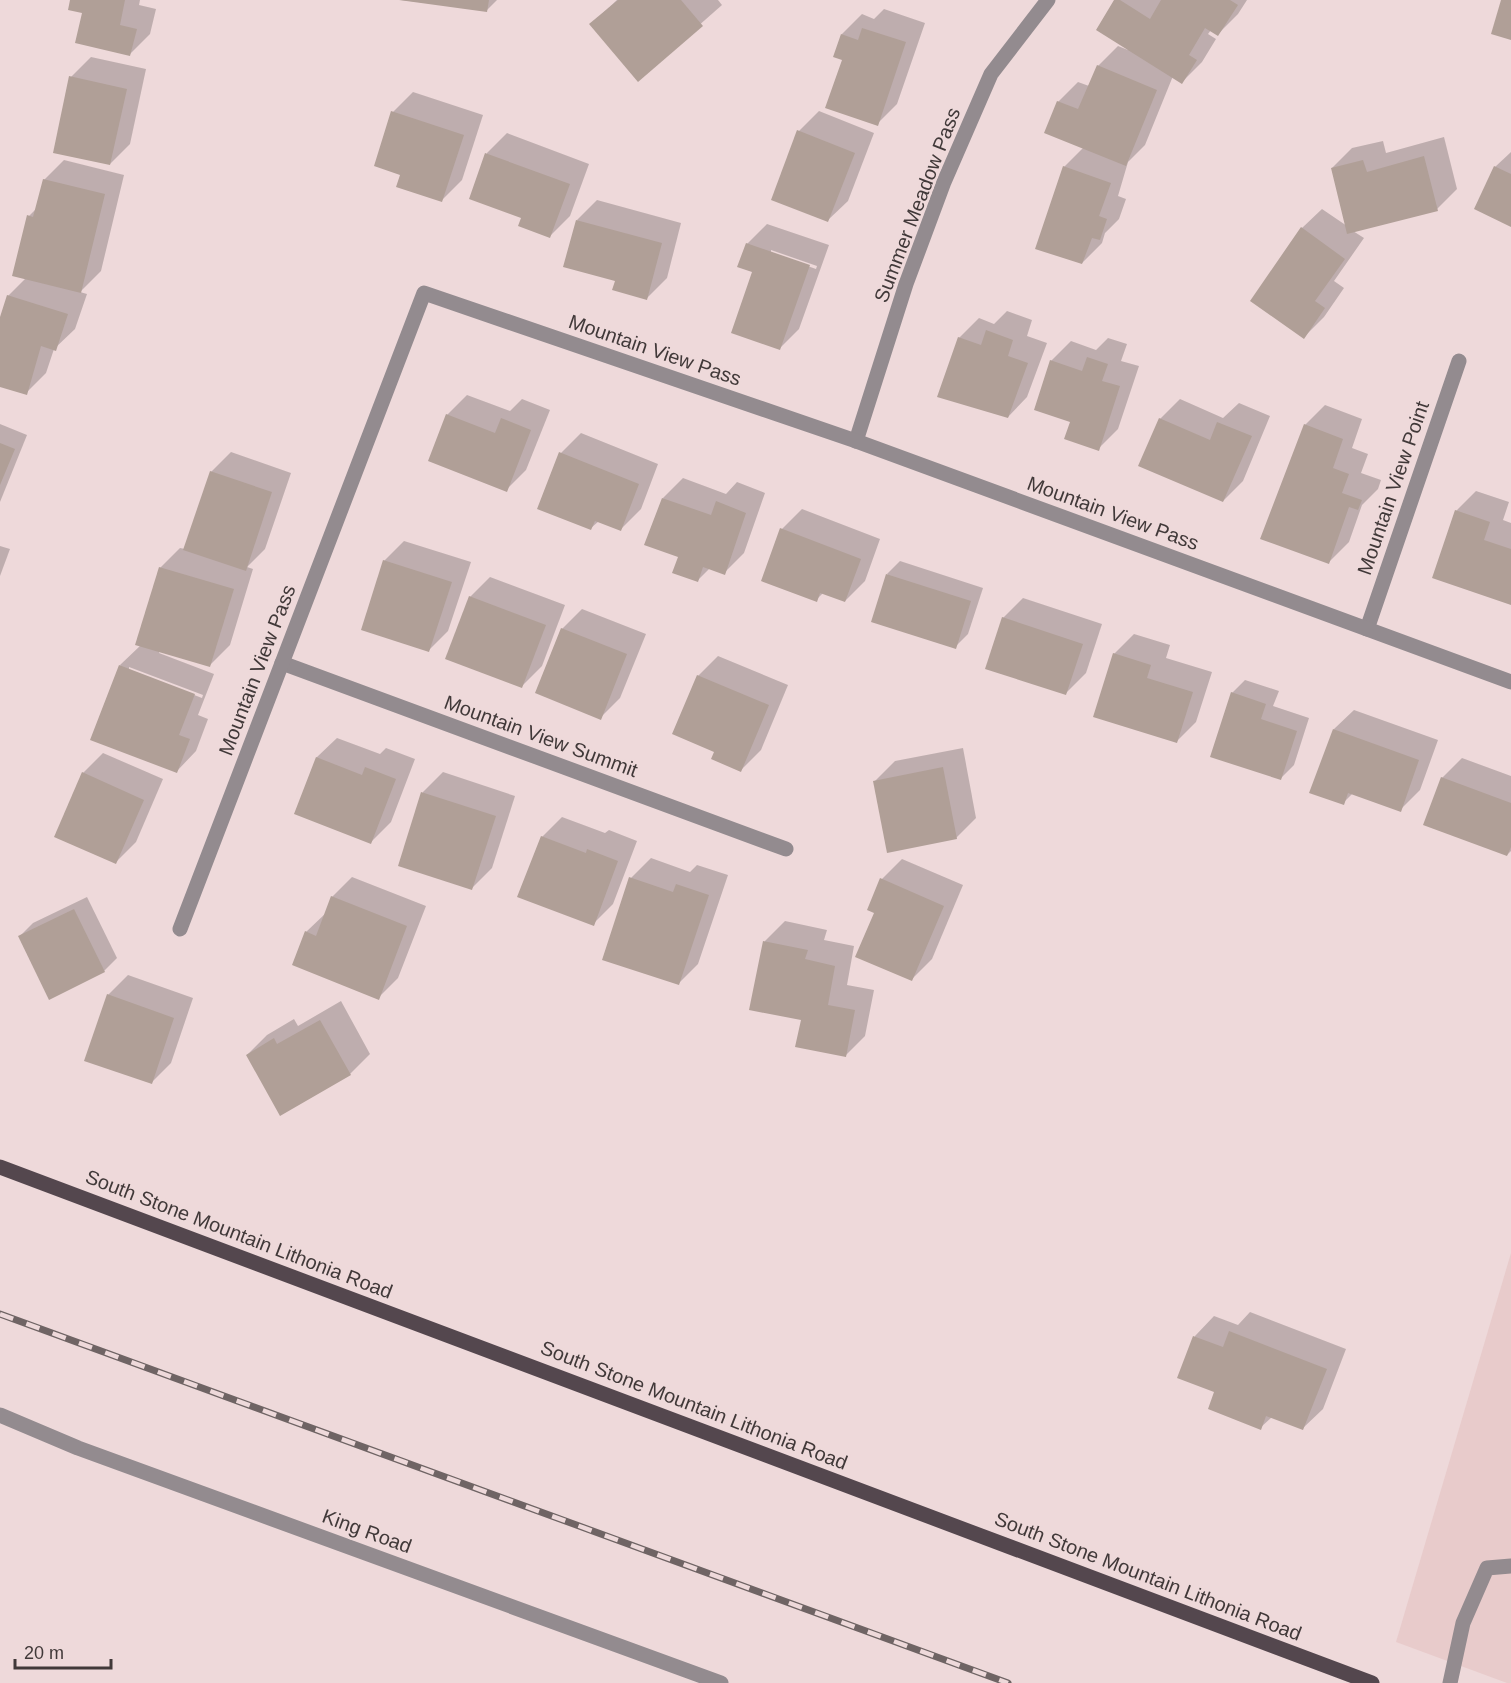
<svg xmlns="http://www.w3.org/2000/svg" width="1511" height="1683" font-family="Helvetica,sans-serif">
  <rect width="100%" height="100%" fill="#eed9da"/>
  <path fill="#e8cbcb" d="M1511 1253V1683H1507L1396 1642Z"/>
  <g fill="#0003" fill-rule="evenodd">
    <path d="M72 0H140L139 5 156 9 150 34 130 54Z"/>
    <path d="M401 0H497L487 10Z"/>
    <path d="M617 0H718L722 5 638 79 591 24Z"/>
    <path d="M1116 0H1247L1238 14 1218 34 1211 30 1208 34 1216 39 1202 62 1182 82 1173 76 1145 145 1128 162 1118 196 1126 199 1119 219 1105 233 1102 243 1082 263 1064 167 1083 148 1058 102 1078 82 1089 86 1098 66 1118 46 1128 50Z"/>
    <path d="M884 9 925 23 897 104 877 124 843 59 842 34 862 14 874 19Z"/>
    <path d="M91 57 146 69 130 144 110 164 71 77Z"/>
    <path d="M413 92 483 115 462 180 442 200 393 112Z"/>
    <path d="M819 111 874 133 848 201 828 220 799 131Z"/>
    <path d="M507 133 589 164 570 216 550 236 522 217 470 198 487 153Z"/>
    <path d="M1444 137 1457 189 1437 209 1353 231 1364 238 1334 281 1344 288 1324 317 1304 337 1302 228 1322 209 1347 226 1332 168 1352 148 1383 141 1386 153Z"/>
    <path d="M1511 152V225L1495 167Z"/>
    <path d="M64 160 124 175 101 271 80 292 87 294 75 329 54 349 46 373 26 393 0 385V323L8 296 26 278 29 216 37 208 44 180Z"/>
    <path d="M597 200 681 223 667 278 647 298 616 280 577 220Z"/>
    <path d="M767 224 829 245 799 329 779 349 747 244ZM771 250 817 266 816 269 771 253Z"/>
    <path d="M1007 311 1032 320 1027 336 1047 343 1027 397 1008 417 959 338 979 318 994 324Z"/>
    <path d="M1108 338 1127 344 1121 361 1139 366 1118 429 1098 449 1051 361 1071 341 1096 350Z"/>
    <path d="M467 395 510 411 522 399 550 410 526 470 506 490 447 415Z"/>
    <path d="M1180 399 1223 418 1239 403 1270 416 1243 481 1223 501 1160 419Z"/>
    <path d="M1325 405 1362 419 1352 448 1368 454 1361 473 1381 480 1378 489 1362 505 1349 542 1329 562 1305 425Z"/>
    <path d="M0 424 27 435 0 502Z"/>
    <path d="M581 433 658 464 641 509 621 529 599 521 591 528 561 453Z"/>
    <path d="M231 452 291 473 265 549 247 567 253 569 230 645 210 665 160 650 159 653 214 674 198 715 208 719 196 751 177 771 120 665 141 645 160 568 180 548 185 549 211 472ZM129 667 203 695 202 698 129 670Z"/>
    <path d="M683 478 726 494 737 482 765 493 744 553 724 573 710 568 697 581 663 498Z"/>
    <path d="M1476 491 1509 502 1503 520 1511 523V604L1456 511Z"/>
    <path d="M802 509 880 539 865 581 845 601 823 593 816 600 782 529Z"/>
    <path d="M404 541 471 562 448 631 428 651 384 561Z"/>
    <path d="M0 546 10 549 0 576Z"/>
    <path d="M900 561 983 588 968 634 955 647 887 574Z"/>
    <path d="M490 577 565 605 542 666 522 686 470 597Z"/>
    <path d="M1023 598 1102 624 1086 673 1066 693 1003 618Z"/>
    <path d="M582 609 646 634 620 698 600 718 562 629Z"/>
    <path d="M1134 634 1170 645 1166 658 1212 672 1196 722 1176 742 1114 654Z"/>
    <path d="M718 656 788 685 761 750 741 770 698 676Z"/>
    <path d="M1245 680 1279 691 1273 706 1309 718 1294 765 1281 778 1232 693Z"/>
    <path d="M1354 710 1438 740 1420 790 1400 810 1353 793 1343 803 1334 729Z"/>
    <path d="M337 738 380 754 386 748 415 759 391 822 371 842 296 813 317 757Z"/>
    <path d="M963 748 976 818 956 838 875 781 895 761Z"/>
    <path d="M103 753 163 779 136 842 116 862 83 773Z"/>
    <path d="M1462 758 1511 776V851L1507 855 1442 778Z"/>
    <path d="M443 772 515 796 492 868 472 888 399 865 423 792Z"/>
    <path d="M562 817 605 833 609 830 637 841 613 904 593 924 542 837Z"/>
    <path d="M651 858 690 872 697 865 728 875 698 964 678 984 631 878Z"/>
    <path d="M902 859 963 885 932 959 912 979 876 912 882 879Z"/>
    <path d="M352 877 426 906 398 978 378 998 306 932 327 912 332 897Z"/>
    <path d="M87 897 117 958 104 971 20 936 33 923Z"/>
    <path d="M785 921 827 930 824 940 854 946 847 985 874 990 865 1036 845 1056 802 1019 751 1009 765 941Z"/>
    <path d="M128 975 193 998 171 1063 151 1083 108 995Z"/>
    <path d="M341 1001 370 1054 350 1074 281 1114 247 1055 267 1035 294 1019 298 1026Z"/>
    <path d="M1250 1312 1346 1349 1323 1409 1303 1428 1272 1417 1260 1428 1216 1391 1179 1377 1195 1336 1214 1316 1238 1325Z"/>
  </g>
  <g fill="#b09f97">
    <path d="M70 0H125L120 25 137 29 130 56 75 43 82 13 68 10Z"/>
    <path d="M399 0H489L487 12Z"/>
    <path d="M618 0H681L703 26 638 82 589 24Z"/>
    <path d="M1114 0H1120L1150 19 1161 0H1230L1238 5 1218 36 1205 28 1189 55 1197 60 1182 84 1096 30Z"/>
    <path d="M1501 0H1511V40L1491 34Z"/>
    <path d="M862 28 906 42 878 126 825 108 842 60 833 57 841 34 858 40Z"/>
    <path d="M1097 65 1157 90 1126 166 1044 133 1057 101 1078 109Z"/>
    <path d="M69 76 127 89 110 165 53 153Z"/>
    <path d="M391 111 464 135 442 202 396 187 400 175 374 166Z"/>
    <path d="M797 130 855 153 828 222 771 200Z"/>
    <path d="M485 153 570 184 550 238 518 226 521 218 469 199Z"/>
    <path d="M1424 156 1438 211 1347 234 1331 168 1363 160 1367 172Z"/>
    <path d="M1063 166 1111 183 1099 216 1107 219 1100 240 1092 238 1082 264 1035 249Z"/>
    <path d="M1494 166 1511 174V227L1474 209Z"/>
    <path d="M43 179 105 194 81 293 12 276 27 215 33 217Z"/>
    <path d="M576 220 662 243 647 300 612 290 615 281 563 267Z"/>
    <path d="M1301 227 1345 259 1315 301 1325 308 1304 339 1250 301Z"/>
    <path d="M746 243 810 265 780 350 731 333 752 272 737 267Z"/>
    <path d="M7 295 68 314 56 351 41 346 27 395 0 387V317Z"/>
    <path d="M986 330 1013 340 1008 356 1028 363 1008 418 937 397 958 337 981 345Z"/>
    <path d="M1087 357 1108 364 1102 381 1120 386 1099 451 1064 439 1070 422 1034 410 1050 360 1082 371Z"/>
    <path d="M446 414 495 433 501 418 531 430 507 492 428 461Z"/>
    <path d="M1159 418 1210 440 1217 422 1252 436 1223 502 1138 466Z"/>
    <path d="M1304 424 1343 439 1333 468 1349 474 1342 493 1362 500 1358 510 1349 507 1329 564 1260 539Z"/>
    <path d="M0 443 15 449 0 485Z"/>
    <path d="M559 452 639 484 621 531 595 521 591 530 537 509Z"/>
    <path d="M210 471 272 492 246 571 183 550Z"/>
    <path d="M662 498 711 515 716 501 746 513 725 575 703 567 698 582 672 573 678 557 644 545Z"/>
    <path d="M1455 510 1490 522 1484 540 1511 549V605L1432 578Z"/>
    <path d="M780 528 861 559 845 602 820 593 817 602 761 581Z"/>
    <path d="M383 560 452 582 429 652 361 630Z"/>
    <path d="M159 567 234 589 210 667 135 645Z"/>
    <path d="M886 574 971 601 956 649 871 622Z"/>
    <path d="M469 596 546 625 522 688 445 659Z"/>
    <path d="M1002 617 1083 644 1066 695 985 669Z"/>
    <path d="M561 628 627 654 601 720 535 693Z"/>
    <path d="M1113 653 1151 665 1147 678 1193 692 1177 743 1093 717Z"/>
    <path d="M119 665 195 694 179 735 190 739 177 773 90 740Z"/>
    <path d="M697 675 769 705 741 772 711 759 714 752 672 734Z"/>
    <path d="M1231 692 1266 704 1261 719 1297 731 1281 780 1210 757Z"/>
    <path d="M1333 729 1419 760 1401 812 1348 793 1344 805 1309 793Z"/>
    <path d="M316 757 362 775 365 767 396 779 371 844 294 814Z"/>
    <path d="M943 767 957 839 887 853 873 781Z"/>
    <path d="M82 772 144 800 116 864 54 837Z"/>
    <path d="M1441 777 1511 803V847L1507 856 1423 825Z"/>
    <path d="M421 792 496 816 472 890 398 866Z"/>
    <path d="M541 836 586 853 587 849 618 861 594 926 517 897Z"/>
    <path d="M629 877 673 892 676 884 709 895 679 985 602 960Z"/>
    <path d="M880 878 944 906 912 981 855 957 874 913 867 910Z"/>
    <path d="M331 896 407 926 379 1000 292 965 305 931 316 936Z"/>
    <path d="M74 909 105 972 49 1000 18 936Z"/>
    <path d="M763 941 808 950 805 959 835 966 828 1005 855 1010 846 1057 795 1047 801 1020 749 1010Z"/>
    <path d="M107 994 174 1018 152 1084 84 1061Z"/>
    <path d="M320 1020 351 1075 280 1116 246 1055 274 1038 277 1044Z"/>
    <path d="M1229 1331 1327 1369 1303 1430 1266 1416 1261 1430 1208 1409 1214 1392 1177 1378 1193 1336 1223 1347Z"/>
  </g>
  <g fill="none" stroke-linecap="round" stroke-linejoin="round">
    <g stroke="#938b8f" stroke-width="15">
      <path d="M856 441 906 284 944 182 991 74 1048 0"/>
      <path d="M1367 629 1459 361"/>
      <path d="M282 663 786 849"/>
      <path d="M180 929 424 293 856 441 1511 682"/>
      <path d="M0 1415 78 1448 721 1683"/>
      <path d="M1450 1683 1463 1623 1487 1568 1511 1566"/>
    </g>
    <path stroke="#54474e" stroke-width="15" d="M0 1167 1372 1683"/>
    <g stroke="#6f6464" stroke-width="7">
      <path id="rail" d="M0 1314 1008 1683"/>
    </g>
    <use href="#rail" stroke="#eed9da" stroke-width="4.5" stroke-dasharray="14" stroke-linecap="butt"/>
  </g>
  <g text-anchor="middle" stroke-width="5" stroke-linejoin="round" paint-order="stroke">
    <g font-size="20" fill="#413939" stroke="#eed9da">
      <text transform="translate(917 205) rotate(-69)" y="7">Summer Meadow Pass</text>
      <text transform="translate(655 350) rotate(19)" y="7">Mountain View Pass</text>
      <text transform="translate(1393 488) rotate(-71)" y="7">Mountain View Point</text>
      <text transform="translate(1113 513) rotate(20)" y="7">Mountain View Pass</text>
      <text transform="translate(257 670) rotate(-69)" y="7">Mountain View Pass</text>
      <text transform="translate(541 736) rotate(20)" y="7">Mountain View Summit</text>
      <text transform="translate(239 1234) rotate(21)" y="7">South Stone Mountain Lithonia Road</text>
      <text transform="translate(694 1405) rotate(21)" y="7">South Stone Mountain Lithonia Road</text>
      <text transform="translate(367 1531) rotate(20)" y="7">King Road</text>
      <text transform="translate(1148 1576) rotate(21)" y="7">South Stone Mountain Lithonia Road</text>
    </g>
  </g>
  <path d="M15 1659v9h96v-9" fill="none" stroke="#413939" stroke-width="3"/>
  <text x="24" y="1659" font-size="18" fill="#413939" stroke="#eed9da" stroke-width="4.5" paint-order="stroke">20 m</text>
</svg>
